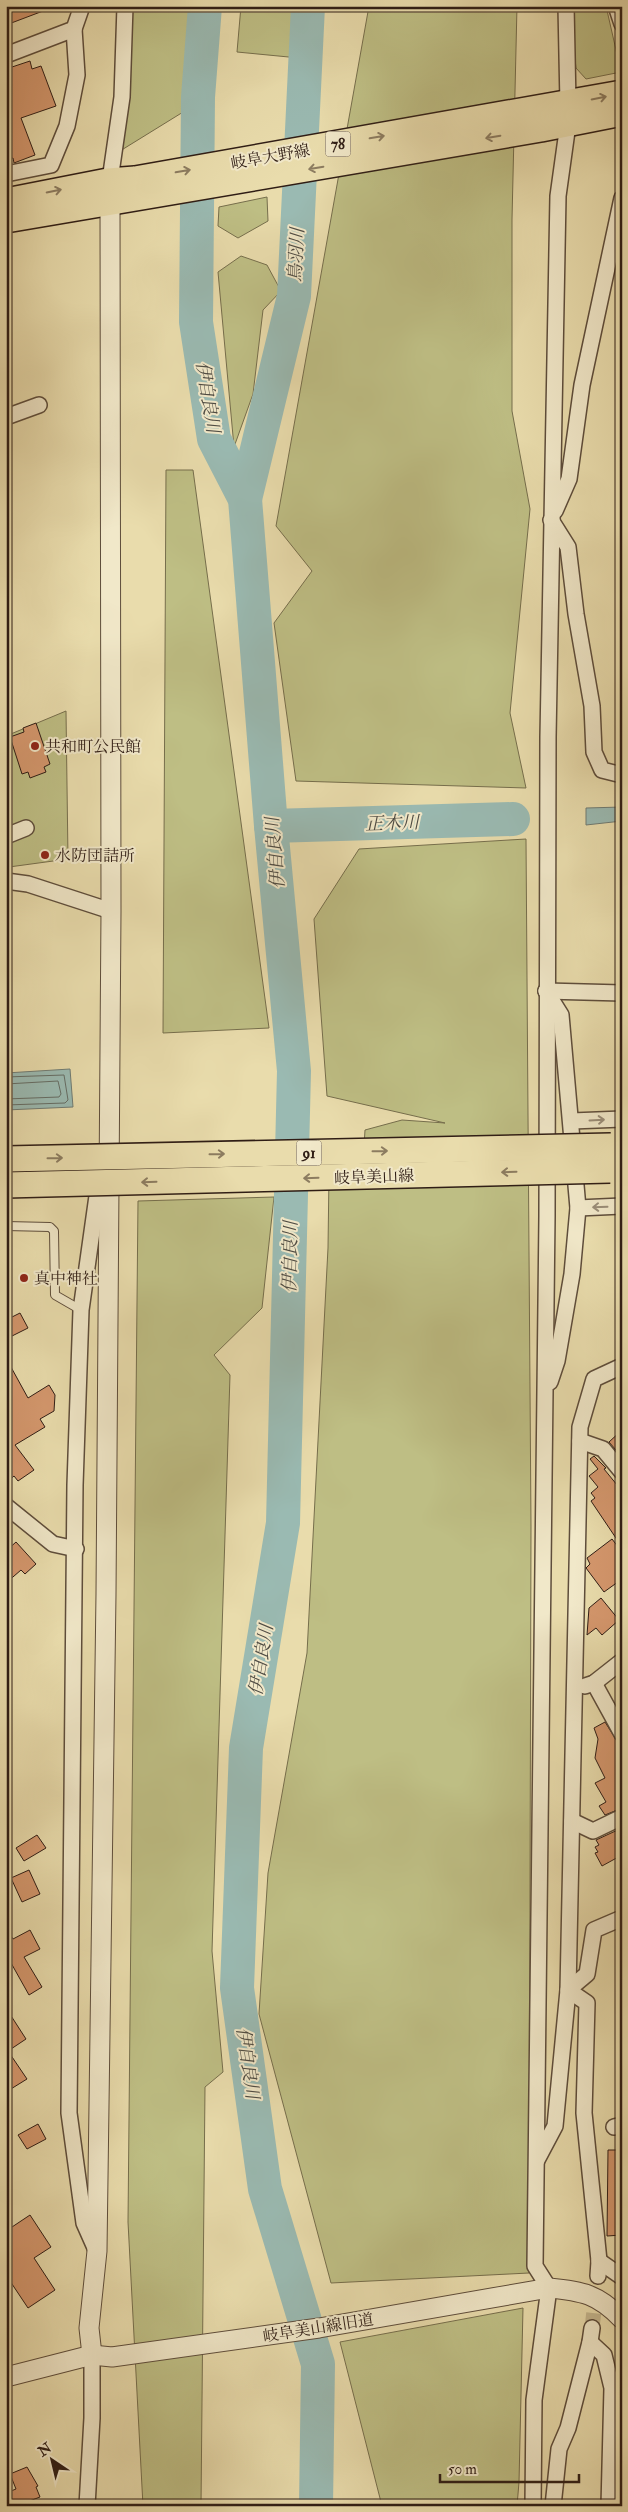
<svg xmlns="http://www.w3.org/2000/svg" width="628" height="2512" font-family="'IM FELL Double Pica','Noto Serif JP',serif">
  <rect width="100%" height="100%" fill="#e9dcac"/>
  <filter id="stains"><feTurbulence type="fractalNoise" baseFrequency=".004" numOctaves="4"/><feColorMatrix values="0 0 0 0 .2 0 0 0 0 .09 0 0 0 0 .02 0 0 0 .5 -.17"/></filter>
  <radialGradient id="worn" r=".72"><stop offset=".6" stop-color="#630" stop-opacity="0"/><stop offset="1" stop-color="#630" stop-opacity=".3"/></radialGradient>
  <g fill="#bebe84" stroke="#766e4c">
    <path d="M129 6H194L188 109 120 151Z"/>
    <path d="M241 6H305L299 58 237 52Z"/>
    <path d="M369 6H517L512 219V411L530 509 510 713 526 788 296 781 274 623 312 571 276 526Z"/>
    <path d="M569 6H606L621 72 586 79 576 68Z"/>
    <path d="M267 197 268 221 238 238 218 226 219 207Z"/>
    <path d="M241 256 267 265 281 291 263 310 253 394 234 447 218 272Z"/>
    <path d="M166 470H193L269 1028 163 1033Z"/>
    <path d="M66 711 68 859 9 867 6 856V736Z"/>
    <path d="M526 839 531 1526 529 2273 331 2283 259 2014 268 1873 307 1653 328 1248 329 1174 362 1179 365 1130 402 1120 445 1123 327 1096 314 919 359 849Z"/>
    <path d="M274 1197 262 1308 214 1355 230 1375 212 1951 223 2072 205 2087 201 2506H143L128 2222 138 1201Z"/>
    <path d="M523 2308 519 2482 517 2506H382L340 2342Z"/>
  </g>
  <g fill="#9abab2" stroke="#6f7b73">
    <path d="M622 807V821L586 825V808Z"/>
    <path d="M70 1069 73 1107 6 1110V1073Z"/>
  </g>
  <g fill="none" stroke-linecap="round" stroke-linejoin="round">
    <g stroke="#646c64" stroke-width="1">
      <path d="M6 1077 64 1075 68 1100 65 1103 6 1105"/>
      <path d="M6 1084 58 1081 61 1094 59 1097 6 1099"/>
    </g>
    <g stroke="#9abab2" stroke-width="34">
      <path d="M205 6 198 97 196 322 214 439 245 499 271 826 294 1071 283 1523 246 1748 237 1988 265 2189 318 2364 316 2506"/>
      <path d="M245 499 294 296 308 6"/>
      <path d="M271 826 513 819"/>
    </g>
  </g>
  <g fill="#d4976d" stroke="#2f1d15">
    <path d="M6 6H51V8L6 25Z"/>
    <path d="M30 61 32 69 41 66 56 106 21 118 35 155 14 163 13 158 6 160V69Z"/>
    <path d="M36 723 50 764 44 767 46 772 30 778 28 772 22 774 10 737 24 732 23 728Z"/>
    <path d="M20 1313 28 1328 6 1339V1320Z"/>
    <path d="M6 1358 28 1398 49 1385 55 1395 54 1411 40 1419 45 1427 15 1445 34 1470 18 1481 14 1476 6 1483Z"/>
    <path d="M622 1430V1457L609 1442Z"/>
    <path d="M594 1456 606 1468 604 1469 622 1491V1547L591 1501 595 1498 591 1493 598 1487 589 1476 598 1469 590 1459Z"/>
    <path d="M612 1539 622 1552V1579L604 1592 586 1568 590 1564 587 1558Z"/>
    <path d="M16 1542 36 1564 25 1574 21 1570 6 1583V1551Z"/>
    <path d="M601 1598 619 1620 602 1635 596 1628 587 1635 589 1608Z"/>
    <path d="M605 1722 622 1749V1808L605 1815 599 1806 606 1802 595 1783 605 1778 595 1758 598 1739 594 1728Z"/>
    <path d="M622 1828V1855L602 1866 595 1853 598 1852 595 1847 599 1845 596 1840Z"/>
    <path d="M37 1835 46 1848 24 1861 16 1848Z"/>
    <path d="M29 1870 40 1894 22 1902 11 1878Z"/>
    <path d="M7 1930 13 1939 30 1930 40 1949 24 1957 42 1987 29 1995 6 1954Z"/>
    <path d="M6 2008 26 2039 8 2051 27 2079 6 2092Z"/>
    <path d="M38 2124 46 2139 27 2149 18 2135Z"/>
    <path d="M608 2150H622V2235L607 2236Z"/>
    <path d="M30 2215 51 2247 34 2258 55 2290 28 2308 6 2275V2231Z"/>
    <path d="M27 2467 38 2486 36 2487 40 2497 27 2502 29 2506H6V2493L16 2489 10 2474Z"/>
  </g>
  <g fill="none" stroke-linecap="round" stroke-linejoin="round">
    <path stroke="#c4b68e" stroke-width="15" stroke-dasharray="15 8" stroke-linecap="butt" d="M592 2328 598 2276"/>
    <g stroke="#5e4d3b" stroke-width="10">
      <path id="service" d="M6 1226 50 1227 54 1231 55 1295 81 1310"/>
    </g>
    <g stroke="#5e4d3b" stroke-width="18">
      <g id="minor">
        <path d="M566 6 568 104"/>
        <path d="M616 6 622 24"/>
        <path d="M6 55 74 29 82 6"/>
        <path d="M6 174 51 165 67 126 77 75 74 29"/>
        <path d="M109 187 122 97 125 6"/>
        <path d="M6 417 39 405"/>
        <path d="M555 511 569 479 582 385 622 198"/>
        <path d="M551 520 568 547 576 614 592 706 594 752 602 770 622 775"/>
        <path d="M6 836 26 828"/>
        <path d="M6 881 28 884 111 911"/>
        <path d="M546 991 561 1015 578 1208 572 1274 557 1361 550 1382"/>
        <path d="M546 991 622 993"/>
        <path d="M572 1121 622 1119"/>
        <path d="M578 1208 622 1206"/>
        <path d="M580 1441 603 1449 622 1472"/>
        <path d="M6 1506 53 1544 76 1549"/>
        <path d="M594 1683 622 1734"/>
        <path d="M585 1686 594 1683 622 1661"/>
        <path d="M572 1821 593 1831 622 1817"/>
        <path d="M614 2127 622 2125"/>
        <path d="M537 2160 555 2126 568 1990 580 1427 594 1379 622 1366"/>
        <path d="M96 2250 84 2223 69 2113 75 1485 81 1310 97 1196"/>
        <path d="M599 2261 622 2277"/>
        <path d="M598 2276 599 2261 584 2113 587 2003 568 1990 587 1974 594 1930 622 1918"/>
        <path d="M590 2342 604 2355 612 2388 609 2506"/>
        <path d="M87 2506 92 2418V2355"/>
        <path d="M533 2506 534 2400 549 2288 535 2266 547 1216 548 737 558 196 568 124"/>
        <path d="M553 2506 559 2449 568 2428 590 2342 592 2328"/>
      </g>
    </g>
    <g stroke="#5e4d3b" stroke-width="21">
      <g id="tertiary">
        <path d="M92 2355 89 2328 97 2251 106 1594 111 911 110 201"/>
        <path d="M6 2377 92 2355 112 2357 319 2328 549 2288C582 2291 598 2294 622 2319"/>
      </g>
    </g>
    <g stroke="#2f1d15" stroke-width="28">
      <g id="primary">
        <path d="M6 201 108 181 135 179 622 93"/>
        <path d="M6 220 541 129 622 113"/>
      </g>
    </g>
    <use href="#service" stroke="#f1e8c9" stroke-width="8"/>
    <use href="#minor" stroke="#f1e8c9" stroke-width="15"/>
    <use href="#tertiary" stroke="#f1e8c9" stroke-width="19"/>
    <use href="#primary" stroke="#e9dcac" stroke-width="25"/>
    <g stroke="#2f1d15" stroke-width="28" stroke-linecap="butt">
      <g id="primary-bridge">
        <path d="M6 1159 611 1146"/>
        <path d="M6 1185 610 1170"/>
      </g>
    </g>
    <use href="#primary-bridge" stroke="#e9dcac" stroke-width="25"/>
  </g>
  <defs><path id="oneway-shaft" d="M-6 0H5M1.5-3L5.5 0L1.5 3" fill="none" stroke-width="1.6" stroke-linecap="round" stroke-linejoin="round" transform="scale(1.25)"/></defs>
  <g stroke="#8c7c60">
    <use href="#oneway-shaft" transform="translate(599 98) rotate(-11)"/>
    <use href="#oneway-shaft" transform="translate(377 137) rotate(-10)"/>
    <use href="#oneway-shaft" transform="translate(493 137) rotate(170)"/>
    <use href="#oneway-shaft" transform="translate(316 168) rotate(170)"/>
    <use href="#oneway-shaft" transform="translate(183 171) rotate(-10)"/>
    <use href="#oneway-shaft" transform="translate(54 191) rotate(-11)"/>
    <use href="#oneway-shaft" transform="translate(380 1151) rotate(-1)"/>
    <use href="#oneway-shaft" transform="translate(217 1154) rotate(-1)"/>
    <use href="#oneway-shaft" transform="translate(55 1158) rotate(-1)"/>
    <use href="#oneway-shaft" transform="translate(509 1172) rotate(178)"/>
    <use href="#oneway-shaft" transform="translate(311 1178) rotate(178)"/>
    <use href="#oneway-shaft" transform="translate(149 1182) rotate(178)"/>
  </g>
  <g stroke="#9a8d78">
    <use href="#oneway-shaft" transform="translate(597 1120) rotate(-3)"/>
    <use href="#oneway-shaft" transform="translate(600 1207) rotate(178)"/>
  </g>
  <g fill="#8f2418" stroke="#f1e8c9" stroke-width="2">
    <circle cx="35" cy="746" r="5"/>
    <circle cx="45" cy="855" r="5"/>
    <circle cx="24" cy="1278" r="5"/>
  </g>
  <g text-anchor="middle" stroke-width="4" stroke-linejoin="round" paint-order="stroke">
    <g fill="#f1e8c9" stroke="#695a4b" stroke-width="1">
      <rect x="325.5" y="131.5" width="25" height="25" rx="4"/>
      <rect x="296.5" y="1140.5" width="25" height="25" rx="4"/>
    </g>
    <g font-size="15" font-weight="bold" fill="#2f1d15">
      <text x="338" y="149">78</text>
      <text x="309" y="1158">91</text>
    </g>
    <g font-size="16" fill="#2f1d15" stroke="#f1e8c9">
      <text transform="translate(270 156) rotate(-10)" y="6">岐阜大野線</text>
      <text transform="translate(374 1176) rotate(-2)" y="6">岐阜美山線</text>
      <text transform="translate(318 2327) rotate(-9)" y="6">岐阜美山線旧道</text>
    </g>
    <g font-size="16" fill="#2f1d15" stroke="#f1e8c9" text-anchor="start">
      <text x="45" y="752">共和町公民館</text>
      <text x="55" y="861">水防団詰所</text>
      <text x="34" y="1284">真中神社</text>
    </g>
    <g font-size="18" font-style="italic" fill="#4f4c44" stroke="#f1e8c9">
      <text transform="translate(296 255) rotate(-87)" y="6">鳥羽川</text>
      <text transform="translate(208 397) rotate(81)" y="6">伊自良川</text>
      <text transform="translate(392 823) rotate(-2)" y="6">正木川</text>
      <text transform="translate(275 853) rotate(-95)" y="6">伊自良川</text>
      <text transform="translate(290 1257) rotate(-89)" y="6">伊自良川</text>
      <text transform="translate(261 1660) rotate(-81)" y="6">伊自良川</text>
      <text transform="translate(248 2063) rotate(82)" y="6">伊自良川</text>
    </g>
  </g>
  <rect width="628" height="2512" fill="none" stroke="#e9dcac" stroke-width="25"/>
  <rect x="8" y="8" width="613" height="2497" fill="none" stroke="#2f1d15" stroke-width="2.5"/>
  <rect x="12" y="12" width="603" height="2487" fill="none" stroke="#2f1d15"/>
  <g transform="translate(52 2460) rotate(325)" stroke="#f1e8c9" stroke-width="4" paint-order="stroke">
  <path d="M0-4L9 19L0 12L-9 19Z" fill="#2f1d15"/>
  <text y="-8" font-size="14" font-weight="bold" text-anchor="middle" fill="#2f1d15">N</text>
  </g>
  <path d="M440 2474v8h139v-8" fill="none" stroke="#2f1d15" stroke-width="2.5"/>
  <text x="448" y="2474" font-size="15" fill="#2f1d15" stroke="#f1e8c9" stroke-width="4" paint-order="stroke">50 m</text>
  <rect width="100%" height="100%" filter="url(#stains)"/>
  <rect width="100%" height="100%" fill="url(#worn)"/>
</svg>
